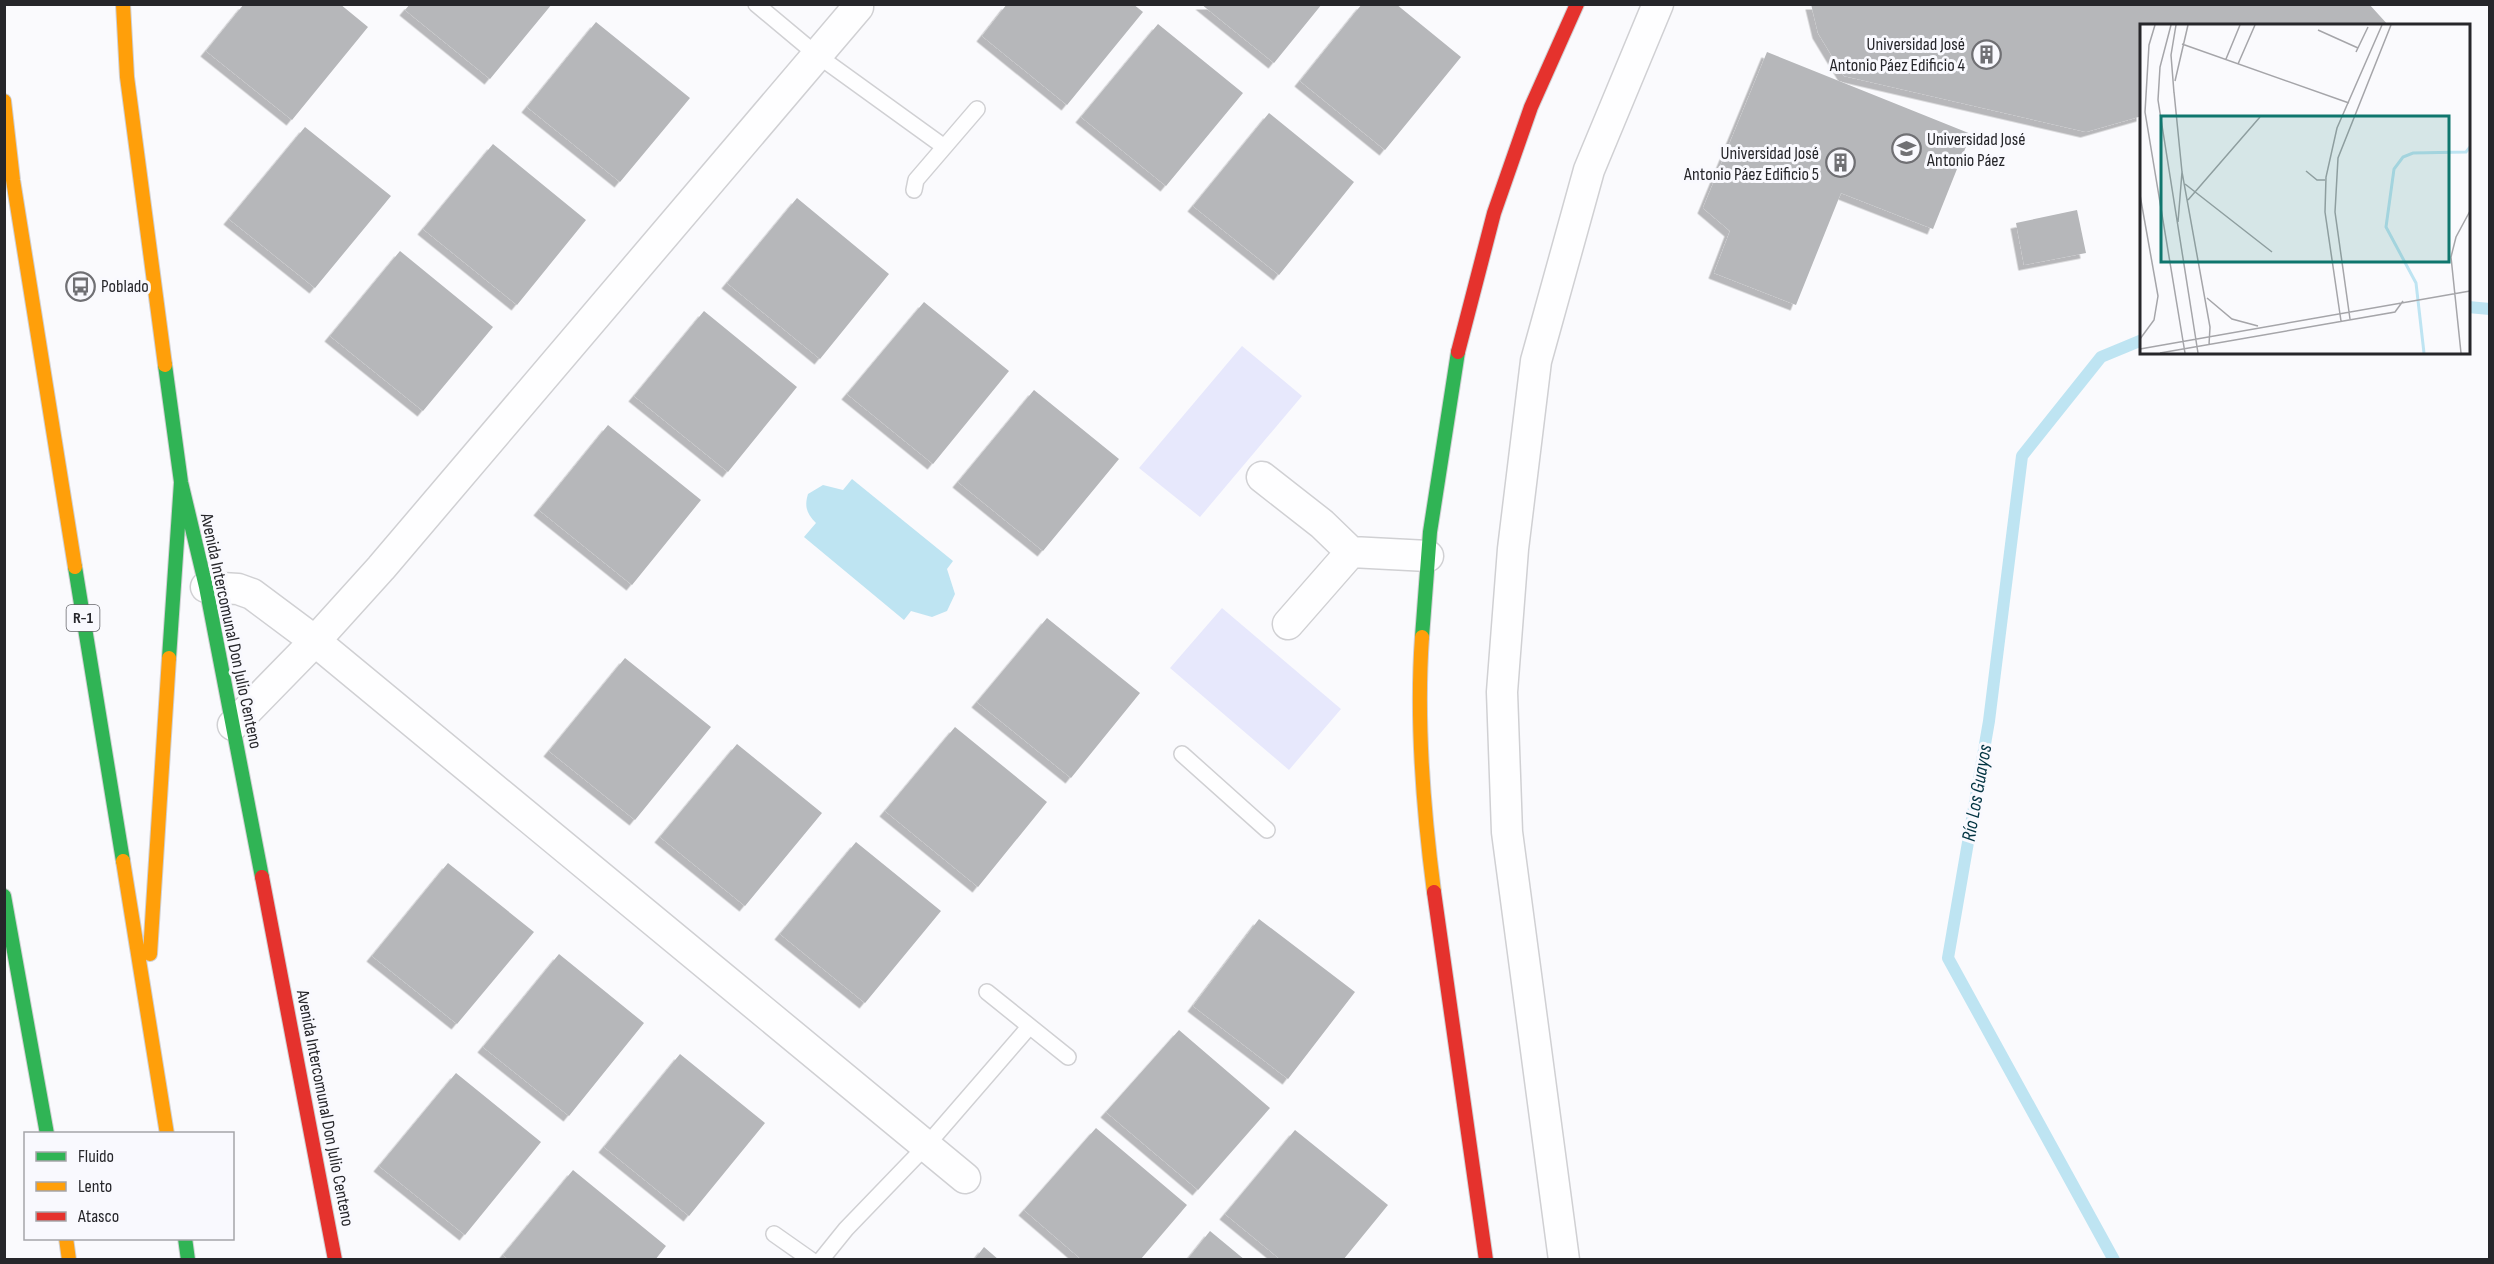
<svg xmlns="http://www.w3.org/2000/svg" width="2494" height="1264" font-family="'Sofia Sans Condensed',sans-serif">
<defs>
<filter id="shadow"><feDropShadow dx="-5.5" dy="5.5" stdDeviation="0" flood-color="#0004"/></filter>
</defs>
<rect width="100%" height="100%" fill="#fafafd"/>
<path fill="#e7e8fc" d="M1242 346 1302 396 1200 517 1139 468Z
M1222 608 1341 709 1289 770 1170 668Z"/>
<path fill="#bee4f2" d="M852 479 953 561 947 569 955 594 947 611 932 617 911 611 904 620 804 537 816 523C807 514 804 507 808 494L823 485 843 490Z"/>
<g fill="none" stroke-linecap="round" stroke-linejoin="round">
<path stroke="#bee4f2" stroke-width="12" d="M2468 307 2490 309
M2114 1260 1948 958 1989 721 2022 456 2101 357 2142 340"/>
</g>
<path fill="#b6b7ba" filter="url(#shadow)" d="M244 4H340L368 27 292 120 206 51Z
M410 4H552L490 79 405 10Z
M1007 4H1133L1143 12 1067 105 982 36Z
M1201 4H1322L1274 63Z
M1362 4H1396L1461 57 1385 150 1300 81Z
M1811 4H2369L2389 26H2142V116L2086 132 1844 76 1818 33Z
M596 22 690 98 620 182 527 107Z
M1158 24 1243 93 1166 186 1081 117Z
M1767 52 1971 134 1933 229 1841 193 1796 305 1714 273 1730 231 1703 208Z
M1269 113 1354 182 1279 275 1193 206Z
M305 127 391 196 315 288 229 219Z
M493 144 586 220 517 305 423 229Z
M797 198 889 274 820 359 727 283Z
M2077 210 2086 253 2024 265 2016 223Z
M400 251 493 327 423 411 330 336Z
M924 302 1009 371 933 464 847 394Z
M704 311 797 387 728 472 634 396Z
M1034 390 1119 459 1043 551 958 482Z
M608 425 701 500 632 585 539 510Z
M1047 618 1140 693 1071 778 977 702Z
M625 658 711 727 635 820 549 751Z
M955 727 1047 802 978 887 885 811Z
M737 744 822 813 745 906 660 837Z
M856 842 941 911 865 1003 780 934Z
M448 863 534 932 457 1024 372 956Z
M1259 919 1355 992 1288 1079 1193 1006Z
M559 954 644 1023 569 1116 483 1047Z
M1179 1030 1270 1108 1198 1190 1106 1112Z
M680 1054 765 1123 689 1216 604 1147Z
M456 1073 541 1142 465 1235 379 1166Z
M1096 1128 1187 1205 1140 1260H1082L1024 1210Z
M1295 1130 1388 1205 1343 1260H1281L1225 1214Z
M573 1170 666 1246 655 1260H509L503 1255Z
M1210 1231 1245 1260H1187Z
M984 1247 999 1260H974Z"/>
<g fill="none" stroke-linecap="round" stroke-linejoin="round">
<defs>
<path id="lane" d="M756 4 817 55 943 146
M914 190 916 180 977 109
M1182 754 1267 830
M987 992 1068 1057
M774 1234 811 1260
M821 1260 846 1229 926 1146 1029 1027"/>
<path id="street" d="M1262 477 1322 524 1351 552 1428 556
M206 587 238 589 252 594 315 641 965 1178
M1288 624 1351 552
M233 725 315 641 381 568 858 7
M1564 1260 1507 832 1502 692 1513 549 1536 361 1589 170 1658 4"/>
<path id="fast" d="M165 365 181 482 206 587 262 877
M75 567 123 861
M1422 637 1430 532 1458 352
M169 658 181 482
M4 896 47 1134
M185 1238 188 1260"/>
<path id="slow" d="M123 4 127 77 165 365
M4 101 13 180 75 567
M1422 637C1416 721 1423 808 1434 892
M123 861 167 1134
M150 954 169 658
M66 1238 69 1260"/>
<path id="jam" d="M1458 352 1494 213 1531 107 1577 4
M262 877 335 1260
M1434 892 1486 1260"/>
</defs>
<use href="#lane" stroke="#d0d0d3" stroke-width="18"/>
<use href="#street" stroke="#d0d0d3" stroke-width="33"/>
<use href="#fast" stroke="#d0d0d3" stroke-width="16"/>
<use href="#slow" stroke="#d0d0d3" stroke-width="16"/>
<use href="#jam" stroke="#d0d0d3" stroke-width="16"/>
<use href="#lane" stroke="#fefeff" stroke-width="15"/>
<use href="#street" stroke="#fefeff" stroke-width="30"/>
<use href="#fast" stroke="#30b455" stroke-width="14"/>
<use href="#slow" stroke="#ff9f0a" stroke-width="14"/>
<use href="#jam" stroke="#e5322d" stroke-width="14"/>
</g>
<defs>
<symbol id="building-ring" viewBox="-11 -11 22 22"><circle r="9.5" fill="#f9f9fe" stroke="#707074" stroke-width="1.5"/><path d="M-4-6H4V6H1V3H-1V6H-4ZM-2.5-4.3h1.7v1.8h-1.7ZM.8-4.3h1.7v1.8H.8ZM-2.5-1h1.7V.8h-1.7ZM.8-1h1.7V.8H.8Z" fill="#707074"/></symbol>
<symbol id="university-ring" viewBox="-11 -11 22 22"><circle r="9.5" fill="#f9f9fe" stroke="#707074" stroke-width="1.5"/><path d="M0-5L7-2L0 1L-7-2ZM-4 1L0 2.5L4 1V4Q0 6-4 4Z" fill="#707074"/></symbol>
<symbol id="bus-ring" viewBox="-11 -11 22 22"><circle r="9.5" fill="#f9f9fe" stroke="#707074" stroke-width="1.5"/><path d="M-5-6H5V4H4V6H2V4H-2V6H-4V4H-5ZM-3.5-4V0h7V-4ZM-3.5 1.2v1.5H-2V1.2ZM2 1.2v1.5H3.5V1.2Z" fill="#707074"/></symbol>
</defs>
<g fill-rule="evenodd">
<use href="#building-ring" x="1970" y="38" width="33" height="33"/>
<use href="#university-ring" x="1890" y="132" width="33" height="33"/>
<use href="#building-ring" x="1824" y="146" width="33" height="33"/>
<use href="#bus-ring" x="64" y="270" width="33" height="33"/>
</g>
<g text-anchor="middle" dominant-baseline="central" stroke-width="6" stroke-linejoin="round" paint-order="stroke">
<rect fill="#f9f9fe" stroke="#65656a" stroke-width="1.5" x="66.5" y="605" width="33" height="26" rx="4.5"/>
<g font-size="16" font-weight="bold" fill="#26262a">
<text x="83" y="618">R-1</text>
</g>
<g font-size="18" fill="#26262a" stroke="#f9f9fe" text-anchor="end">
<text x="1965" y="44">Universidad José<tspan x="1965" dy="21">Antonio Páez Edificio 4</tspan></text>
<text x="1927" y="139" text-anchor="start">Universidad José<tspan x="1927" dy="21">Antonio Páez</tspan></text>
<text x="1819" y="153">Universidad José<tspan x="1819" dy="21">Antonio Páez Edificio 5</tspan></text>
<text x="101" y="286" text-anchor="start">Poblado</text>
</g>
<g font-size="18" fill="#26262a" stroke="#f9f9fe">
<text transform="translate(231 631) rotate(78)">Avenida Intercomunal Don Julio Centeno</text>
<text transform="translate(325 1108) rotate(79)">Avenida Intercomunal Don Julio Centeno</text>
</g>
<g font-size="20" font-style="italic" fill="#013341" stroke="#f9f9fe">
<text transform="translate(1977 793) rotate(-80)">Río Los Guayos</text>
</g>
</g>
<g transform="translate(2140 24)">
<rect width="330" height="330" fill="#fafafd"/>
<path fill="none" stroke="#bee4f2" stroke-width="3" d="M284 329 276 259 246 203 254 145 263 133 273 129 326 128 330 123"/>
<path fill="none" stroke="#a5a5a9" stroke-width="1.5" d="M15 1 9 21 5 88 45 329M31 1 20 43 18 76 58 329M178 6 218 24M42 20 209 79M216 28 228 3M86 35 100 1M98 40 115 1M35 57 48 1M34 68 42 148 70 303 69 321M34 69 31 31 36 1M166 147 177 156H185M45 160 132 228M0 171 18 272 14 296 0 315M48 176 120 93M38 198 42 148M67 274 92 295 118 302M210 295 195 188 198 134 251 1M201 297 185 188 186 153 197 104 242 1M0 325 330 267M20 329 255 288 263 277M321 329 311 233 316 213 330 187"/>
<path fill="#0f766e" fill-opacity="0.15" stroke="#0f766e" stroke-width="3" d="M21 92H309V238H21Z"/>
<rect width="330" height="330" fill="none" stroke="#26262a" stroke-width="3"/>
</g>
<rect width="2494" height="1264" fill="none" stroke="#26262a" stroke-width="12"/>
<rect x="24" y="1132" width="210" height="108" fill="#f9f9fe" stroke="#a5a5a9" stroke-width="1.5"/>
<rect x="36" y="1152" width="30" height="9" fill="#30b455" stroke="#a5a5a9" stroke-width="1.5"/>
<text x="78" y="1162" font-size="18" fill="#26262a">Fluido</text>
<rect x="36" y="1182" width="30" height="9" fill="#ff9f0a" stroke="#a5a5a9" stroke-width="1.5"/>
<text x="78" y="1192" font-size="18" fill="#26262a">Lento</text>
<rect x="36" y="1212" width="30" height="9" fill="#e5322d" stroke="#a5a5a9" stroke-width="1.5"/>
<text x="78" y="1222" font-size="18" fill="#26262a">Atasco</text>
</svg>
